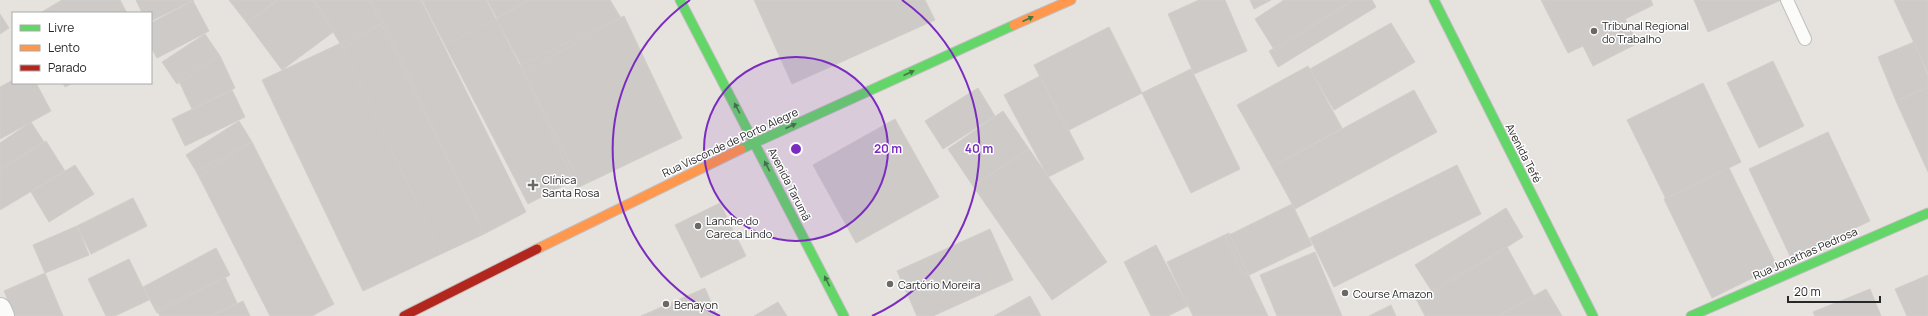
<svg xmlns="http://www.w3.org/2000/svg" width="1928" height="316" font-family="Manrope,sans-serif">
<rect width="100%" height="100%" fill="#e6e2de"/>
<path fill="#cdcac8" stroke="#d1ceca" d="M62 0H120L127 13H40Z
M136 0H194L151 21V13H142Z
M229 0H277L247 23Z
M278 0H314L336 30 282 70 247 23Z
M313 0H370L384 22 343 48Z
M369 0H421L526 212 484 234Z
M422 0H486L496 19 445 45Z
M487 0H530L497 18Z
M529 0H610L621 18 525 72 496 19Z
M754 0H925L935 20 792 84Z
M1199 0H1225L1247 51 1194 74 1168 14Z
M1250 0H1271L1254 9Z
M1284 0H1354L1275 51 1255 19Z
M1353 0H1372L1376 7 1278 67 1269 51Z
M1541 0H1651L1653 5 1625 19 1638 43 1593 66 1583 46 1568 53Z
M1694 0H1781L1708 32Z
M1894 0H1928V73Z
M193 1 209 31 157 58 151 47V23Z
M0 14 9 28 0 34Z
M624 16 682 138 577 188 520 65Z
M496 19 578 178 528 204 445 45Z
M384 22 484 234 441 254 341 43Z
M1391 23 1415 62 1334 110 1310 69Z
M1109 27 1142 93 1067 131 1034 65Z
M205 34 220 56 177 84 162 62Z
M1914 42 1928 76V88L1896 101 1878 57Z
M341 43 441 254 363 291 262 80Z
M220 56 235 88 192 109 177 77Z
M1773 61 1804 126 1759 148 1727 83Z
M1308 66 1342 128 1272 167 1237 105Z
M1191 69 1240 169 1191 193 1142 93Z
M1040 76 1084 159 1048 177 1004 95Z
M13 80V83H36L51 111 0 139V87Z
M63 83H73L65 87Z
M1703 83 1741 162 1666 199 1627 120Z
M1928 87V172L1896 101Z
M978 88 995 116 943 149 925 121Z
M232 90 245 117 185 146 172 119Z
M1414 90 1437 132 1295 209 1272 167Z
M1003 111 1029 149 973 186 948 149Z
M895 119 939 197 856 243 813 165Z
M239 121 252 142 199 176 186 155Z
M31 122 44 142 0 171V143Z
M1828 132 1870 221 1791 258 1749 169Z
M46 141 65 171 0 210V168Z
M252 142 334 304 312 316H270L196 171Z
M1029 149 1107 262 1052 300 973 186Z
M75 165 94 194 49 222 31 192Z
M1457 165 1481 214 1334 287 1310 238Z
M1729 168 1777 266 1712 298 1664 199Z
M133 198 147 226 91 254 77 226Z
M720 203 746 256 701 278 675 225Z
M1292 204 1312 245 1245 277 1225 237Z
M1506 208 1523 237 1433 293 1415 265Z
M77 226 89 255 45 273 33 245Z
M990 229 1013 280 933 316H917L897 271Z
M1229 233 1268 316H1193L1167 262Z
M1156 245 1188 306 1168 316H1151L1124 262Z
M1507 247 1534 296 1499 316H1425L1416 299Z
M216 248 230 275 157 313 143 287Z
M1315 252 1342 316H1277L1260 275Z
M129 259 149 300 115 316H106L88 279Z
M45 273 63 316H15L4 291Z
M1928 275V316H1907L1895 289Z
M225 277 237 303 211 316H160L157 310Z
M705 288 717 316H641Z
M1546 289 1562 316H1498Z
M1870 289 1881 316H1815L1813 312Z
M1030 296 1041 316H994Z
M243 301 250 316H210Z
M778 302 787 316H754Z
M1391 305 1396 316H1369Z"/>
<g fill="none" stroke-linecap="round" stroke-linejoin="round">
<defs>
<path id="lane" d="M1787 0 1805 39"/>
<path id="street" d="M0 309 3 316"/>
<path id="fast" d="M680 0 844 316
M1434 0 1593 316
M741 149 1014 25
M1691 316 1928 213"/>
<path id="slow" d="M1014 25 1071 0
M537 249 741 149"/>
<path id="jam" d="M404 316 537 249"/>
</defs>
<use href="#lane" stroke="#c0bfbf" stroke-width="14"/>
<use href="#street" stroke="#c0bfbf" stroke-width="24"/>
<use href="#fast" stroke="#c0bfbf" stroke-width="11"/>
<use href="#slow" stroke="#c0bfbf" stroke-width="11"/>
<use href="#jam" stroke="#c0bfbf" stroke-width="11"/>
<use href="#lane" stroke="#fbfbfa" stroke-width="12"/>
<use href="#street" stroke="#fbfbfa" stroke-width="22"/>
<use href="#fast" stroke="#63d668" stroke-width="9"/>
<use href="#slow" stroke="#ff974d" stroke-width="9"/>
<use href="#jam" stroke="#b3261e" stroke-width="9"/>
</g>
<defs><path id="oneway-solid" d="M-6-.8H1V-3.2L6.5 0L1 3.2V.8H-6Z"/></defs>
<g fill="#437645">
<use href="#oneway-solid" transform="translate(1028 19) rotate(-24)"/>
<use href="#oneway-solid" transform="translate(909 73) rotate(-24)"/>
<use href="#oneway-solid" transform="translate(737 108) rotate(-118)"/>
<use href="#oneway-solid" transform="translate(791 126) rotate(-24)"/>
<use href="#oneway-solid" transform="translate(767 166) rotate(-117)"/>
<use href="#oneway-solid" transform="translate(827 281) rotate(-117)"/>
</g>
<circle cx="796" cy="149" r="92" fill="#7b2cbf" fill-opacity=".12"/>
<g fill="none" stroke="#7b2cbf" stroke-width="2">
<circle cx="796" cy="149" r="92"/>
<path d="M720 316A183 183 0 0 1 690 0M902 0A183 183 0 0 1 872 316"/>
</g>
<g fill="#6a6968" stroke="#fff" stroke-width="1.5">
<circle cx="1594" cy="31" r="4"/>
<path d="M531 179h4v4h4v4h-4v4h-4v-4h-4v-4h4z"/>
<circle cx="698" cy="226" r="4"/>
<circle cx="890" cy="284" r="4"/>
<circle cx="1345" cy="293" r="4"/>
<circle cx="666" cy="304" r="4"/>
</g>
<g text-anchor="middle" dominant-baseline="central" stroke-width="3" stroke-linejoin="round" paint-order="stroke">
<g font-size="11" fill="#282828" stroke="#fff" text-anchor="start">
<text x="1602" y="25">Tribunal Regional<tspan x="1602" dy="13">do Trabalho</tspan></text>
<text x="542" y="179">Clínica<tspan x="542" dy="13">Santa Rosa</tspan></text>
<text x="706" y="220">Lanche do<tspan x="706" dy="13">Careca Lindo</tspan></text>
<text x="898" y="284">Cartório Moreira</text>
<text x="1353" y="293">Course Amazon</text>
<text x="674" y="304">Benayon</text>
</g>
<g font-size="11" fill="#282828" stroke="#fff">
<text transform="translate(730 142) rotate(-25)">Rua Visconde de Porto Alegre</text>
<text transform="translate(1524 153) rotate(63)">Avenida Tefé</text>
<text transform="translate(790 184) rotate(63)">Avenida Tarumã</text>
<text transform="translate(1805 253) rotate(-24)">Rua Jonathas Pedrosa</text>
</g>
</g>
<circle cx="796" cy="149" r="6" fill="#7b2cbf" stroke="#fff" stroke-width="2"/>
<g font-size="12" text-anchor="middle" font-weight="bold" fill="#7b2cbf" stroke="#fff" stroke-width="3" stroke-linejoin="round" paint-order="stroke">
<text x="888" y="153">20 m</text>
<text x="979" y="153">40 m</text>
</g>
<rect x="12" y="12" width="140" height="72" fill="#ffffff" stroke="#a9a9a9"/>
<rect x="20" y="25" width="20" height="6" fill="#63d668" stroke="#a9a9a9"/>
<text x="48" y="32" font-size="12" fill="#282828">Livre</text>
<rect x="20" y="45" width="20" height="6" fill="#ff974d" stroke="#a9a9a9"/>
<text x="48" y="52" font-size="12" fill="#282828">Lento</text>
<rect x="20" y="65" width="20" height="6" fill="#b3261e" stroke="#a9a9a9"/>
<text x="48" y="72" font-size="12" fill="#282828">Parado</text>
<path d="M1788 296v6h92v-6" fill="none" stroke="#282828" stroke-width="2"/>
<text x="1794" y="296" font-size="12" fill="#282828" stroke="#ffffff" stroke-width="3" paint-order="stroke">20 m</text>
</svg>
